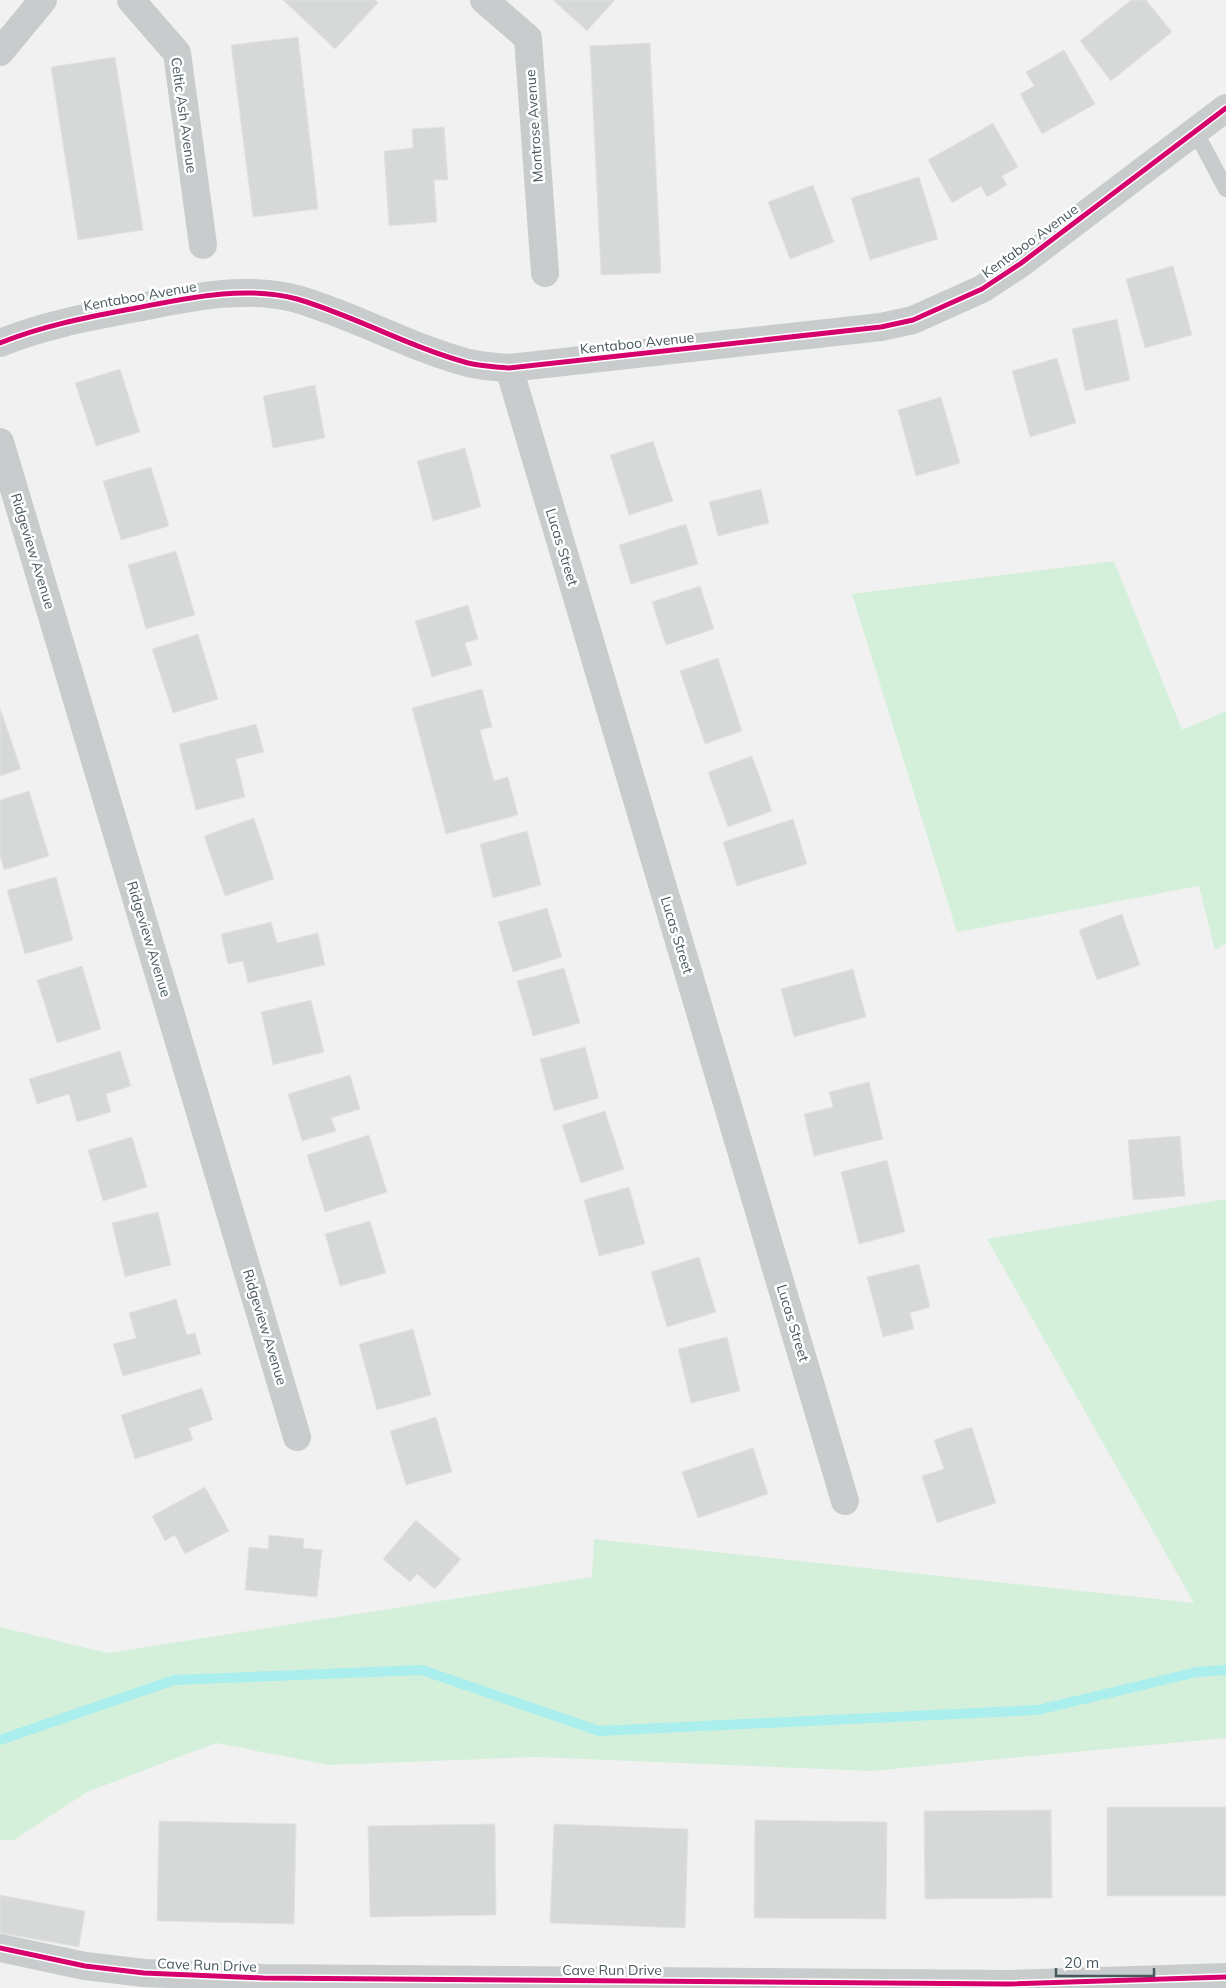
<svg xmlns="http://www.w3.org/2000/svg" width="1226" height="1988" font-family="Mulish,sans-serif">
<rect width="100%" height="100%" fill="#f1f1f1"/>
<path fill="#d5f0da" d="M1114 561 1182 730 1226 711V944L1215 950 1199 886 957 932 852 594Z
M1226 1199V1738L871 1771 535 1757 329 1765 216 1743 87 1792 14 1840H0V1627L108 1653 592 1577 594 1539 1194 1603 987 1239Z"/>
<g fill="none" stroke-linecap="round" stroke-linejoin="round">
<path stroke="#aee" stroke-width="10" d="M0 1740 174 1680 422 1670 599 1731 1038 1710 1197 1672 1226 1670"/>
</g>
<path fill="#d7d9d9" stroke="#e2e3e4" d="M283 0H375L378 3 335 49Z
M553 0H615L587 31Z
M1131 0H1146L1172 32 1111 81 1080 41Z
M298 37 318 209 253 217 231 45Z
M650 43 661 273 601 275 590 46Z
M1064 50 1095 104 1042 134 1020 94 1034 86 1026 72Z
M115 57 143 230 78 240 51 67Z
M993 123 1018 167 1002 176 1007 185 987 197 981 186 952 203 928 160Z
M444 127 448 180H434L437 222 389 226 384 151 413 148 412 129Z
M919 177 938 239 870 260 851 198Z
M813 185 834 242 790 259 768 202Z
M1173 266 1192 335 1145 348 1126 279Z
M1117 319 1130 380 1085 391 1072 329Z
M1057 358 1076 423 1030 437 1012 371Z
M120 369 140 432 96 446 75 383Z
M315 385 325 438 273 448 263 396Z
M941 397 960 463 916 476 898 410Z
M653 441 673 501 629 515 610 455Z
M465 448 481 507 433 521 417 461Z
M151 467 169 526 121 540 103 481Z
M761 489 769 523 718 536 709 502Z
M686 524 698 564 631 584 619 545Z
M176 551 195 615 146 629 128 565Z
M700 586 714 629 666 645 652 602Z
M468 605 478 639 465 643 472 665 432 677 415 621Z
M198 634 218 699 173 713 152 649Z
M718 658 742 731 705 744 680 671Z
M482 689 492 727 480 730 494 781 508 777 518 815 446 834 412 708Z
M0 708 21 769 0 776Z
M256 724 264 752 236 759 245 797 196 810 179 744Z
M752 756 772 811 728 827 708 772Z
M29 791 49 856 4 870 0 856V800Z
M254 818 274 879 225 896 204 836Z
M793 819 807 864 737 886 723 842Z
M527 831 541 885 493 898 480 844Z
M56 877 73 940 25 954 7 890Z
M547 908 562 957 513 972 498 922Z
M1122 914 1140 965 1097 980 1079 930Z
M271 922 277 943 318 933 325 965 248 983 243 961 228 964 221 934Z
M82 966 101 1029 57 1043 37 980Z
M564 968 580 1023 533 1036 517 981Z
M853 969 866 1017 794 1037 781 989Z
M311 1000 324 1052 273 1065 261 1012Z
M585 1047 599 1098 554 1111 540 1059Z
M120 1051 131 1086 106 1094 111 1112 77 1122 69 1094 37 1104 29 1079Z
M350 1075 360 1109 331 1118 336 1131 302 1141 288 1094Z
M869 1082 883 1139 814 1156 804 1114 833 1107 829 1092Z
M605 1111 624 1169 581 1183 562 1125Z
M369 1135 387 1192 325 1212 307 1155Z
M1180 1136 1185 1196 1133 1200 1128 1140Z
M132 1137 147 1187 103 1201 88 1150Z
M887 1160 905 1232 859 1244 841 1172Z
M629 1187 645 1244 599 1256 584 1200Z
M158 1212 171 1265 125 1277 112 1223Z
M370 1221 386 1273 340 1286 325 1234Z
M699 1257 716 1312 667 1327 651 1272Z
M919 1264 930 1307 910 1313 914 1329 883 1337 867 1277Z
M176 1299 187 1335 195 1333 201 1354 123 1376 113 1344 136 1338 129 1313Z
M413 1329 431 1395 377 1410 359 1344Z
M727 1337 740 1391 691 1403 678 1349Z
M202 1388 213 1420 189 1428 193 1440 135 1459 121 1415Z
M436 1417 452 1472 406 1485 390 1431Z
M972 1427 996 1503 937 1523 922 1476 944 1469 934 1440Z
M753 1448 768 1494 698 1518 682 1472Z
M205 1487 229 1531 185 1554 175 1535 165 1541 152 1516Z
M416 1520 461 1559 435 1589 417 1574 410 1582 383 1559Z
M269 1535 304 1539 303 1548 322 1550 317 1597 245 1590 249 1547 268 1549Z
M1107 1807H1226V1896H1107Z
M1051 1810 1052 1898 925 1899 924 1811Z
M755 1820 887 1822 886 1919 754 1918Z
M159 1821 296 1824 294 1924 157 1921Z
M495 1824 496 1915 370 1917 368 1826Z
M554 1824 688 1829 685 1928 550 1923Z
M0 1895 85 1911 79 1947 0 1933Z"/>
<g fill="none" stroke-linecap="round" stroke-linejoin="round">
<path stroke="#c8cccd" stroke-width="16" d="M1195 131 1226 189"/>
<path stroke="#c8cccd" stroke-width="28" d="M131 0 177 53 203 245
M484 0 528 38 545 273
M0 52 43 0
M0 343C44 325 89 317 136 308 188 298 244 285 297 299 355 316 409 347 468 363 481 366 495 367 509 368L881 327 913 320 982 289 1020 264 1226 108
M509 368 845 1501
M0 442 297 1437
M0 1948 85 1966 144 1973 263 1978 1008 1984 1226 1977"/>
<defs>
<path id="cycleway" d="M0 343C44 325 89 317 136 308 188 298 244 285 297 299 355 316 409 347 468 363 481 366 495 367 509 368L881 327 913 320 982 289 1020 264 1226 108
M0 1948 85 1966 144 1973 263 1978 1008 1984 1226 1977"/>
</defs>
<use href="#cycleway" stroke="#fff" stroke-width="8"/>
<use href="#cycleway" stroke="#d6006c" stroke-width="5"/>
</g>
<g text-anchor="middle" dominant-baseline="central" stroke-width="5" stroke-linejoin="round" paint-order="stroke">
<g font-size="14" fill="#47585e" stroke="#fff">
<text transform="translate(184 115) rotate(82)">Celtic Ash Avenue</text>
<text transform="translate(534 126) rotate(-94)">Montrose Avenue</text>
<text transform="translate(1030 241) rotate(-36)">Kentaboo Avenue</text>
<text transform="translate(140 296) rotate(-10)">Kentaboo Avenue</text>
<text transform="translate(637 343) rotate(-6)">Kentaboo Avenue</text>
<text transform="translate(562 547) rotate(73)">Lucas Street</text>
<text transform="translate(33 551) rotate(73)">Ridgeview Avenue</text>
<text transform="translate(677 935) rotate(73)">Lucas Street</text>
<text transform="translate(149 939) rotate(73)">Ridgeview Avenue</text>
<text transform="translate(793 1323) rotate(73)">Lucas Street</text>
<text transform="translate(265 1327) rotate(73)">Ridgeview Avenue</text>
<text transform="translate(207 1965) rotate(2)">Cave Run Drive</text>
<text x="612" y="1970">Cave Run Drive</text>
</g>
</g>
<path d="M1056 1968v8h98v-8" fill="none" stroke="#47585e" stroke-width="2.5"/>
<text x="1064" y="1968" font-size="15" fill="#47585e" stroke="#ffffff" stroke-width="4" paint-order="stroke">20 m</text>
</svg>
